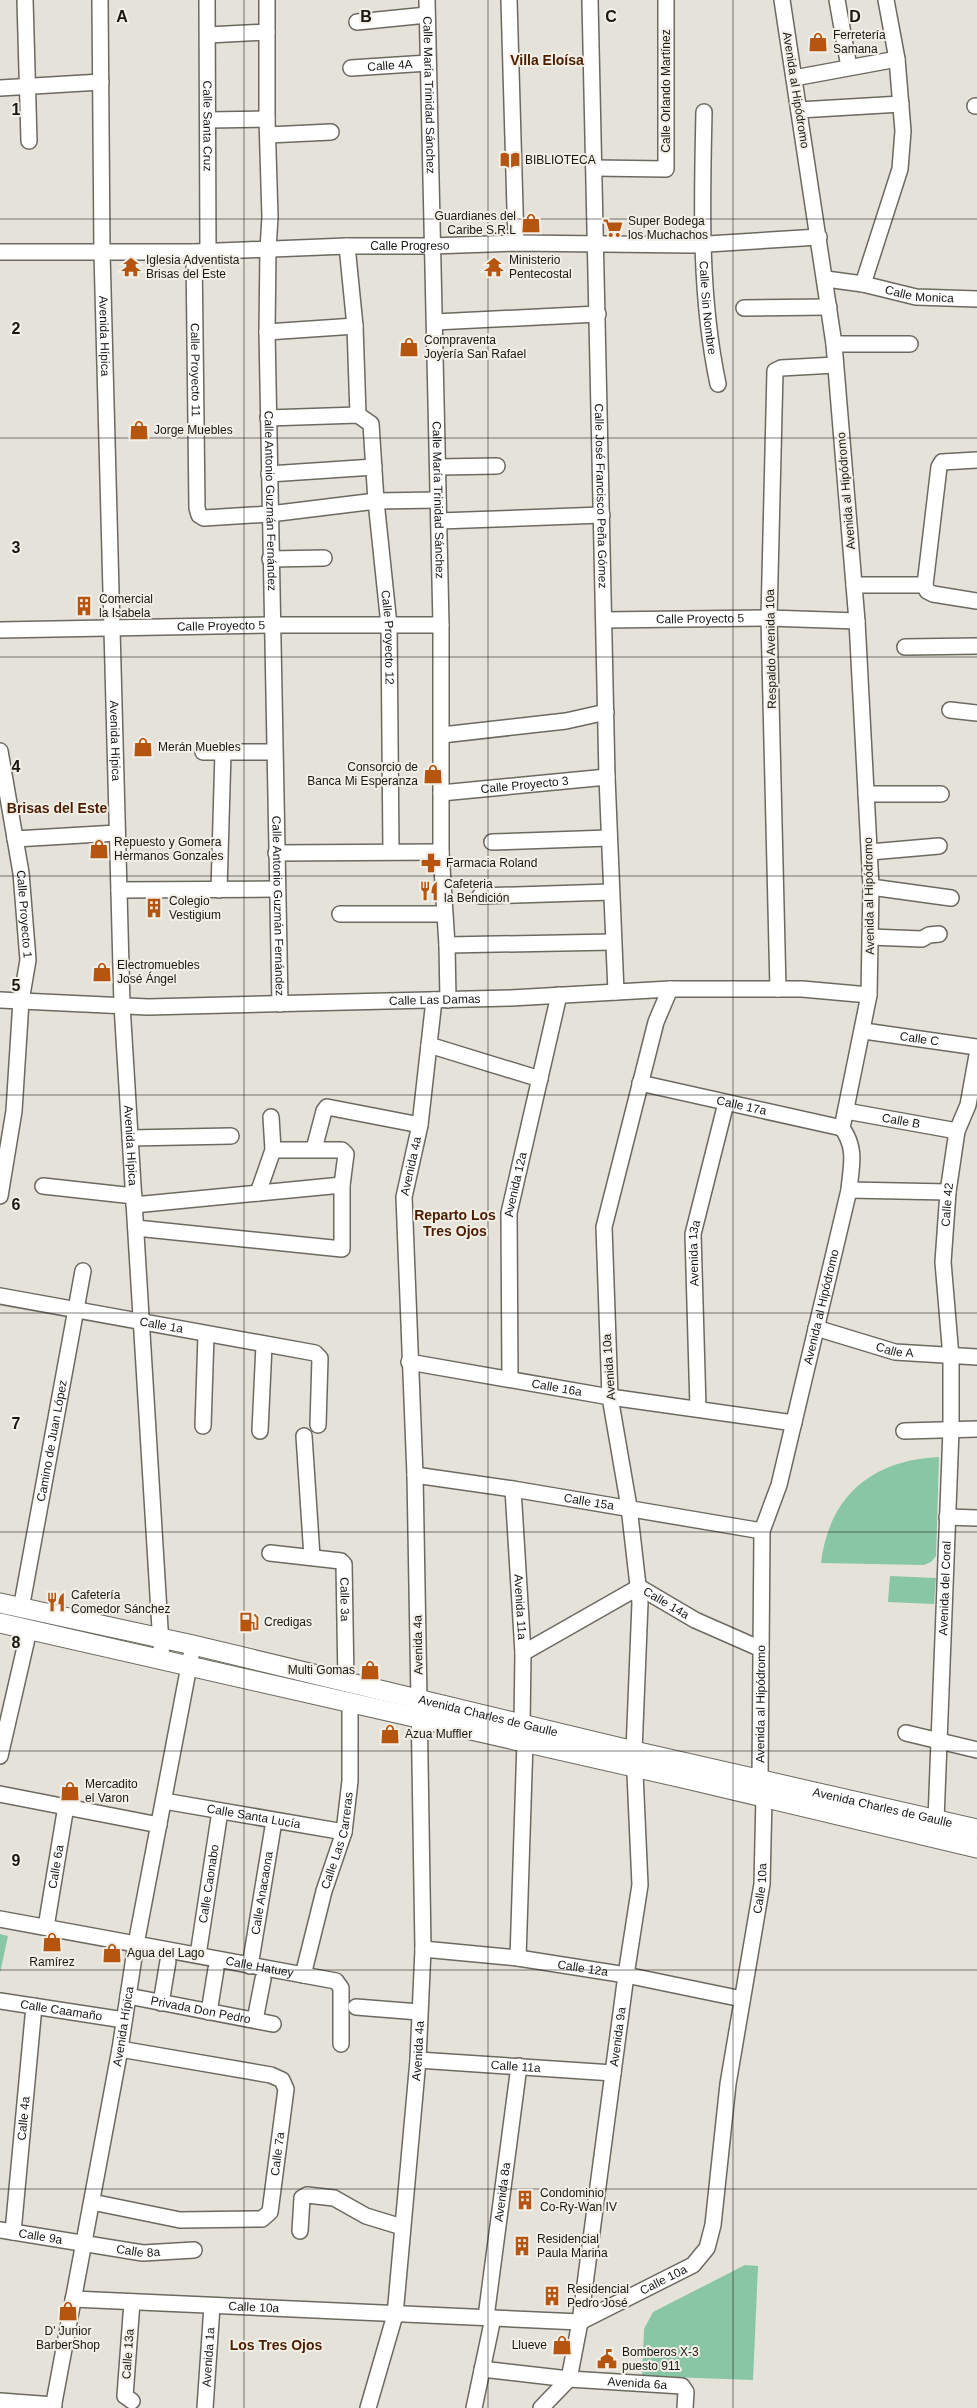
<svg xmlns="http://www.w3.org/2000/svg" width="977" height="2408" font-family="Helvetica,sans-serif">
<rect width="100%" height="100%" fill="#e5e2d9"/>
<path fill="#88c6a5" d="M939 1457 936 1556 931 1562 924 1565 821 1563C829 1496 872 1460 939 1457Z
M890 1576 936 1578 934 1604 888 1602Z
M0 1934 8 1936 0 1973Z
M745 2265 758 2266 753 2380 642 2376 644 2329 653 2312Z"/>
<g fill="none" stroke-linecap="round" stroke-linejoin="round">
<defs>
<g id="minor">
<path d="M25 0 29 141"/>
<path id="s1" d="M100 0 102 253 122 1005 162 1661"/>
<path id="s2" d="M207 0 208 251"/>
<path id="s3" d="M267 0V119L270 217 268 249 267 332 280 1004"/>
<path id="s4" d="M427 0 441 625V852L447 945 448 1000"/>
<path d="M509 0 516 243"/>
<path id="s5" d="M590 0 607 777 616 992"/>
<path d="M837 0 849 67"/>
<path d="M357 22 427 15"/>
<path d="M208 35 267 32"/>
<path id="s6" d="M351 68 428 63"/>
<path d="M794 78 897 59"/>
<path d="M0 88 101 82"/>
<path d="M975 106H977"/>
<path d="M799 110 901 104"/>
<path id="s7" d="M704 112C702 203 699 294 718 384"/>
<path d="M208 120 267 119"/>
<path d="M268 135 331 132"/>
<path d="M594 168 666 169V0"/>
<path d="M347 246 355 326 358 415"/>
<path id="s8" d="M0 252H194L347 246H432L516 243 692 245 819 237"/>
<path id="s9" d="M194 252 197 508 199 515 204 518 270 514 376 501 438 500"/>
<path id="s10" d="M826 279 863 284 916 297 977 299"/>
<path d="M863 284 900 169 903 131 897 59 886 0"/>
<path d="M744 308 829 307"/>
<path d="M435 322 598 314"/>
<path d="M267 332 355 326"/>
<path d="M834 344H910"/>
<path id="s11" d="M268 418 358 415 371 424 376 501 389 625 391 852"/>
<path d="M977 460 942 462 939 467 925 585 927 591 933 594 977 601"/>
<path d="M438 467 497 466"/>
<path d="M269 474 374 467"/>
<path d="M439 521 602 515"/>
<path d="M270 559 324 558"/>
<path d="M854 585H925"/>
<path id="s12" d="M604 620 769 618 857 621"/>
<path id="s13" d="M0 630 271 625H441"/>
<path d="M905 647 977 646"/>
<path d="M950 710 977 713"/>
<path d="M442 735 566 721 606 712"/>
<path id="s14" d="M0 751 21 873 28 960 21 1001 14 1111 0 1196"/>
<path d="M203 752H274"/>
<path id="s15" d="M441 793 607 777"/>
<path d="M866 794H941"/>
<path d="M15 839 117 833"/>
<path d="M492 842 609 838"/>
<path d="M870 852 939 846"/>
<path d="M276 853 441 852"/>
<path d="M871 887 951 898"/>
<path d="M119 890 277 889"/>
<path d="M219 890 223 752"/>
<path d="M480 896 611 892"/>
<path d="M340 914H444"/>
<path d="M870 937 922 939 929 935 939 934"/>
<path d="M447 945 613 942"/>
<path d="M778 989 769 618 775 371 781 368 835 365"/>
<path id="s16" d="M0 1000 148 1007 511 998 670 989H802L869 995"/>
<path id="s17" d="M864 1031 977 1047"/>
<path d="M429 1045 540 1079"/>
<path id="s18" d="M640 1083 842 1128"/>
<path id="s19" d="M846 1111 957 1131"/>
<path d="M271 1117 273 1150"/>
<path d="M130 1138 231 1136"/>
<path d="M314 1149 324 1111 327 1107 420 1125"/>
<path d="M43 1186 134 1196"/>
<path d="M849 1190 948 1192"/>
<path d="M134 1205 342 1185"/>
<path d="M136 1228 342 1249V1185L346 1154 342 1150H273L258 1193"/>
<path id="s20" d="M0 1296 315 1353 320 1358 318 1425"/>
<path id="s21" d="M816 1328 895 1352 977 1357"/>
<path id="s22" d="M409 1362 610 1397 794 1423"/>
<path id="s23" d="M510 1378 509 1213 559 995"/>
<path id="s24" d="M698 1408 693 1234 726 1103"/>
<path d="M203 1426 206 1335"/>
<path d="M260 1431 264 1345"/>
<path d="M904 1431 977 1429"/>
<path d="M304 1436 312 1557"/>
<path id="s25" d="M415 1475 513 1489 762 1531"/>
<path id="s26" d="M513 1489 523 1653 522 1724"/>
<path d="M947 1517 977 1518"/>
<path id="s27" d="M270 1553 341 1561 344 1564 346 1682"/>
<path id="s28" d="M21 1609 83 1271"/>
<path id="s29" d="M523 1653 639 1587 695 1620 761 1649"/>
<path d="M906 1733 977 1750"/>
<path d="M0 1756 29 1630"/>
<path id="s30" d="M760 1779 762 1531 779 1485 849 1190C851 1166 857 1149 842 1128L869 995 871 887 857 621 834 344 782 0"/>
<path d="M0 1794 159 1825"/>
<path id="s31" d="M164 1801 344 1832"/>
<path id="s32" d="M936 1820 951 1430V1357L943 1262 948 1192 957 1131 968 1105 977 1055"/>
<path id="s33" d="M0 1919 336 1981 341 1988V2044"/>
<path id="s34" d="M46 1927 66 1806"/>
<path id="s35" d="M423 1949 518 1958 626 1975 742 1999"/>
<path id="s36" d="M198 1955 220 1811"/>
<path d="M518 1958 525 1742"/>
<path id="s37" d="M250 1966 274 1821"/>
<path id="s38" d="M303 1975 324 1891 344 1832 350 1781V1703"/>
<path id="s39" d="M128 1996 273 2024"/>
<path id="s40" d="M0 2001 124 2020"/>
<path d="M161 2003 168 1961"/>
<path d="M356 2007 419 2012"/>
<path d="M209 2012 216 1969"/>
<path d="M255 2020 263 1979"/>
<path id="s41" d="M418 2060 613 2073"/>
<path id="s42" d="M92 2202 180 2220 262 2219 270 2212 286 2089 282 2080 271 2075 120 2049"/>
<path id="s43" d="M0 2230 143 2253 194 2250"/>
<path d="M300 2231 302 2198 307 2195 334 2198 366 2216 402 2227"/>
<path id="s44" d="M13 2232 34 2006"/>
<path id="s45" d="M73 2299 580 2322 693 2265 707 2248 713 2225 728 2084 762 1884 764 1797"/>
<path d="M132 2302 125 2396 132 2401"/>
<path id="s46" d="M486 2317 519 2066"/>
<path id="s47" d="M482 2369 569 2379 682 2386 686 2392 685 2408"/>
<path d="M0 2401 54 2405"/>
<path id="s48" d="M53 2408 120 2049 136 1944 193 1645"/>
<path id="s49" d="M205 2408 212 2306"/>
<path id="s50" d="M368 2408 395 2315 418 2060 423 1949 419 1699 415 1475 404 1197 420 1125 434 1000"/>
<path d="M474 2408 493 2318"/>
<path id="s51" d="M541 2408 569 2379 580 2322 626 1975 640 1885 634 1751 640 1603 629 1507 610 1397 604 1227 656 1022 670 989"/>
</g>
<g id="major">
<path id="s52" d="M0 1603 193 1645 634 1751 977 1829"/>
<path d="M0 1623 691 1780 977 1848"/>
</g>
</defs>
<use href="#minor" stroke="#6c6961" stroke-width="18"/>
<use href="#major" stroke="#6c6961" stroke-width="21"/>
<use href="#minor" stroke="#fff" stroke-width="15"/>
<use href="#major" stroke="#fff" stroke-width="19"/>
</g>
<path fill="none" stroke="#181714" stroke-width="1" stroke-opacity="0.55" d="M244 0V2408M488 0V2408M733 0V2408M0 219H977M0 438H977M0 657H977M0 876H977M0 1095H977M0 1313H977M0 1532H977M0 1751H977M0 1970H977M0 2189H977"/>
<defs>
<symbol id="shop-bare" viewBox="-9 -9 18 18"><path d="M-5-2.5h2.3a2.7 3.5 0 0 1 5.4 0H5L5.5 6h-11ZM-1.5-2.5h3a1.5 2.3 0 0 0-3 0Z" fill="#b55510" stroke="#f2efe6" stroke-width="2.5" paint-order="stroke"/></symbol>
<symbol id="library-bare" viewBox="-9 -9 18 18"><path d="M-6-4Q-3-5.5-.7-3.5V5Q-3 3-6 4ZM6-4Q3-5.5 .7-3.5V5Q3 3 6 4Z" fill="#b55510" stroke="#f2efe6" stroke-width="2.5" paint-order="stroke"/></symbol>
<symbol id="supermarket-bare" viewBox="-9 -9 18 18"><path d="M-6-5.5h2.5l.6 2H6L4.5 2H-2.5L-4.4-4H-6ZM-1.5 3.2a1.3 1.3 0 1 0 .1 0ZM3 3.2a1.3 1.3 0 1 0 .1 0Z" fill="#b55510" stroke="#f2efe6" stroke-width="2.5" paint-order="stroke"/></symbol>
<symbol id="temple-bare" viewBox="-9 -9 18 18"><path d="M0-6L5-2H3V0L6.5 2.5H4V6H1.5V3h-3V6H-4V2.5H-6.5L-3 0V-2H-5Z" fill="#b55510" stroke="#f2efe6" stroke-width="2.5" paint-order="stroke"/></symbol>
<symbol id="building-bare" viewBox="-9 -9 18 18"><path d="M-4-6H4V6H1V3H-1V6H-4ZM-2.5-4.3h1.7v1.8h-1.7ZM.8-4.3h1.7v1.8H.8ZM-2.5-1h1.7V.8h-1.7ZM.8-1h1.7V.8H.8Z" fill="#b55510" stroke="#f2efe6" stroke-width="2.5" paint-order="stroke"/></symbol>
<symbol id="pharmacy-bare" viewBox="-9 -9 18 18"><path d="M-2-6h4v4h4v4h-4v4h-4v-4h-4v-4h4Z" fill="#b55510" stroke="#f2efe6" stroke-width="2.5" paint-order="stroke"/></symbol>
<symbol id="restaurant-bare" viewBox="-9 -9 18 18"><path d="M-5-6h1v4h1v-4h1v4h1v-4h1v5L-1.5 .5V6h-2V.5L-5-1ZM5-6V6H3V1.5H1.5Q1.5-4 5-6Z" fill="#b55510" stroke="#f2efe6" stroke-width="2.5" paint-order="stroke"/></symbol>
<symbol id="fuel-bare" viewBox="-9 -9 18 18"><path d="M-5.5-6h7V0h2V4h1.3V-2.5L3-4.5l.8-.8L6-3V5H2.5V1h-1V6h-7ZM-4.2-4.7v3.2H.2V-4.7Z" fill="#b55510" stroke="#f2efe6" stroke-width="2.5" paint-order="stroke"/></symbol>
<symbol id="civic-bare" viewBox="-9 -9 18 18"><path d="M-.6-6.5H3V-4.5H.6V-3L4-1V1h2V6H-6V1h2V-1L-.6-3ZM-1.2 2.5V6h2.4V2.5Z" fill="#b55510" stroke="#f2efe6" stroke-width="2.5" paint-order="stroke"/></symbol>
</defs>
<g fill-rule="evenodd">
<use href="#shop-bare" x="804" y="28" width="28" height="28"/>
<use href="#library-bare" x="496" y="146" width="28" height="28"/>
<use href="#shop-bare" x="517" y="209" width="28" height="28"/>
<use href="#supermarket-bare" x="599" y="214" width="28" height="28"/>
<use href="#temple-bare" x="117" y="253" width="28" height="28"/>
<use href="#temple-bare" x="480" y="253" width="28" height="28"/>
<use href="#shop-bare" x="395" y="333" width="28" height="28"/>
<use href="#shop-bare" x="125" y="416" width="28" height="28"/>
<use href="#building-bare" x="70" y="592" width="28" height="28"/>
<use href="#shop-bare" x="129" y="733" width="28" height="28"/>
<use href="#shop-bare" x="419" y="760" width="28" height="28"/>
<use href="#shop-bare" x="85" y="835" width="28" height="28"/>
<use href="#pharmacy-bare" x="417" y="849" width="28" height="28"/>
<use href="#restaurant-bare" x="415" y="877" width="28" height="28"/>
<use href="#building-bare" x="140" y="894" width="28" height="28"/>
<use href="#shop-bare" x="88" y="958" width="28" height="28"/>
<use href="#restaurant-bare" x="42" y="1588" width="28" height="28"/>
<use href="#fuel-bare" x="235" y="1608" width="28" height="28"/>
<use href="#shop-bare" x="356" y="1656" width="28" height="28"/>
<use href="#shop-bare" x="376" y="1720" width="28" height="28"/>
<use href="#shop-bare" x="56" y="1777" width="28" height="28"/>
<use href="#shop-bare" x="38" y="1928" width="28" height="28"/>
<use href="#shop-bare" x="98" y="1939" width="28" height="28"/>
<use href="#building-bare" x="511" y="2186" width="28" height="28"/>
<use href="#building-bare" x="508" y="2232" width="28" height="28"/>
<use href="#building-bare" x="538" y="2282" width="28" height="28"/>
<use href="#shop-bare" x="54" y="2297" width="28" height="28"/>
<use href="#shop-bare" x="548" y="2331" width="28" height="28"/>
<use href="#civic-bare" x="593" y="2345" width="28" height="28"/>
</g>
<g text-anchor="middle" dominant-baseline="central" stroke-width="4" stroke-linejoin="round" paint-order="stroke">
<g font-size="12" fill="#181714" stroke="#f2efe6" text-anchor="start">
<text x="833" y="35">Ferretería<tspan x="833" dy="14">Samana</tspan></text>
<text x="525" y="160">BIBLIOTECA</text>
<text x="516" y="216" text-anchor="end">Guardianes del<tspan x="516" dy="14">Caribe S.R.L</tspan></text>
<text x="628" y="221">Super Bodega<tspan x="628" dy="14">los Muchachos</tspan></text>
<text x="146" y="260">Iglesia Adventista<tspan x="146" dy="14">Brisas del Este</tspan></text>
<text x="509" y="260">Ministerio<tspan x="509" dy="14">Pentecostal</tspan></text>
<text x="424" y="340">Compraventa<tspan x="424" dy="14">Joyería San Rafael</tspan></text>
<text x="154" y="430">Jorge Muebles</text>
<text x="99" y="599">Comercial<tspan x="99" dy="14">la Isabela</tspan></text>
<text x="158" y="747">Merán Muebles</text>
<text x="418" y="767" text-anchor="end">Consorcio de<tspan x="418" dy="14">Banca Mi Esperanza</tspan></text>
<text x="114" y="842">Repuesto y Gomera<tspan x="114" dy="14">Hermanos Gonzales</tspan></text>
<text x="446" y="863">Farmacia Roland</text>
<text x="444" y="884">Cafeteria<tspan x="444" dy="14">la Bendición</tspan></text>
<text x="169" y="901">Colegio<tspan x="169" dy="14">Vestigium</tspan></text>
<text x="117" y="965">Electromuebles<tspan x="117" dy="14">José Ángel</tspan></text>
<text x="71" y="1595">Cafetería<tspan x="71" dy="14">Comedor Sánchez</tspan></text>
<text x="264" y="1622">Credigas</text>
<text x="355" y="1670" text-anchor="end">Multi Gomas</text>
<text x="405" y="1734">Azua Muffler</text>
<text x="85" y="1784">Mercadito<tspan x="85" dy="14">el Varon</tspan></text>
<text x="127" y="1953">Agua del Lago</text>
<text x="52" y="1962" text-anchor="middle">Ramírez</text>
<text x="540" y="2193">Condominio<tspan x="540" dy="14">Co-Ry-Wan IV</tspan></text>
<text x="537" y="2239">Residencial<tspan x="537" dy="14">Paula Marina</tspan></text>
<text x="567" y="2289">Residencial<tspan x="567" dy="14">Pedro José</tspan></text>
<text x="68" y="2331" text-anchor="middle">D' Junior<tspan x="68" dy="14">BarberShop</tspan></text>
<text x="547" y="2345" text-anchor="end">Llueve</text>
<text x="622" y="2352">Bomberos X-3<tspan x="622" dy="14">puesto 911</tspan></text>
</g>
<g font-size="12" fill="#181714" stroke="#f2efe6">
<text stroke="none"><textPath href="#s6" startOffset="39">Calle 4A</textPath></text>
<text transform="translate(796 90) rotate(81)">Avenida al Hipódromo</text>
<text transform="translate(666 91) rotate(-90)">Calle Orlando Martínez</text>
<text stroke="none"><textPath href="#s4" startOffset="95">Calle María Trinidad Sánchez</textPath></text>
<text stroke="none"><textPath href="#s2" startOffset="126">Calle Santa Cruz</textPath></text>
<text stroke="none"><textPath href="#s8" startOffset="410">Calle Progreso</textPath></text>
<text stroke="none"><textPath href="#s10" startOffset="95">Calle Monica</textPath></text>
<text stroke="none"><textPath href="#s7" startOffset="196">Calle Sin Nombre</textPath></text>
<text stroke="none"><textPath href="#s1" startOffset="336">Avenida Hípica</textPath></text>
<text stroke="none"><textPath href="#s9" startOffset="118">Calle Proyecto 11</textPath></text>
<text transform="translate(846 491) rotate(-95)">Avenida al Hipódromo</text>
<text stroke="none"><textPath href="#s5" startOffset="496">Calle José Francisco Peña Gómez</textPath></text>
<text stroke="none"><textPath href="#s4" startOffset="500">Calle María Trinidad Sánchez</textPath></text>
<text stroke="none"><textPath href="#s3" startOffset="501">Calle Antonio Guzmán Fernández</textPath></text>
<text stroke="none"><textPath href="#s12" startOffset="96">Calle Proyecto 5</textPath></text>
<text stroke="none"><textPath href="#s13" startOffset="221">Calle Proyecto 5</textPath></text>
<text stroke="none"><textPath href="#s11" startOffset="320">Calle Proyecto 12</textPath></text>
<text transform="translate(771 649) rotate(-91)">Respaldo Avenida 10a</text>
<text stroke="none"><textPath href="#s1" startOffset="741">Avenida Hípica</textPath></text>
<text stroke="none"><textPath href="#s15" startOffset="84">Calle Proyecto 3</textPath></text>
<text transform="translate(869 896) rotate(-91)">Avenida al Hipódromo</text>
<text stroke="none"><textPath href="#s3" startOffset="906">Calle Antonio Guzmán Fernández</textPath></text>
<text stroke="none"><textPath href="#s14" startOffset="165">Calle Proyecto 1</textPath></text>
<text stroke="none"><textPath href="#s16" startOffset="435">Calle Las Damas</textPath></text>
<text stroke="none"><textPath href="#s17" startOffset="56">Calle C</textPath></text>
<text stroke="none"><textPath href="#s18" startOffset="104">Calle 17a</textPath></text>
<text stroke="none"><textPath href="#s19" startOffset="56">Calle B</textPath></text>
<text stroke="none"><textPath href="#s1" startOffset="1146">Avenida Hípica</textPath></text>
<text stroke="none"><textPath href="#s50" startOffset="1248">Avenida 4a</textPath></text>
<text stroke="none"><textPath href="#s23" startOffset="194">Avenida 12a</textPath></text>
<text stroke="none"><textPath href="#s32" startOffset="616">Calle 42</textPath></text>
<text stroke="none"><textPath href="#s24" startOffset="155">Avenida 13a</textPath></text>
<text stroke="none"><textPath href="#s30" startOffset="480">Avenida al Hipódromo</textPath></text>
<text stroke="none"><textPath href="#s20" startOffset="164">Calle 1a</textPath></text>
<text stroke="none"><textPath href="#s21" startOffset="82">Calle A</textPath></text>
<text transform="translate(609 1367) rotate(-94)">Avenida 10a</text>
<text stroke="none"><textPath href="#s22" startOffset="150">Calle 16a</textPath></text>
<text stroke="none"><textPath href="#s28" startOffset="171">Camino de Juan López</textPath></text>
<text stroke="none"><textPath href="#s25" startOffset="176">Calle 15a</textPath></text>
<text stroke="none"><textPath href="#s32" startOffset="232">Avenida del Coral</textPath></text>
<text stroke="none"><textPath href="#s27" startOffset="111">Calle 3a</textPath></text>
<text stroke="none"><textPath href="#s29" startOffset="165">Calle 14a</textPath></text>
<text stroke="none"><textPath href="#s26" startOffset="118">Avenida 11a</textPath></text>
<text transform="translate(418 1645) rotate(-91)">Avenida 4a</text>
<text stroke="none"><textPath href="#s30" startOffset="75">Avenida al Hipódromo</textPath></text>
<text stroke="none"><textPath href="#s52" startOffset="501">Avenida Charles de Gaulle</textPath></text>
<text stroke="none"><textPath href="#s52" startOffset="906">Avenida Charles de Gaulle</textPath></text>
<text stroke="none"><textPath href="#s31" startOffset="91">Calle Santa Lucía</textPath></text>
<text stroke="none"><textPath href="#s38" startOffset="139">Calle Las Carreras</textPath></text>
<text stroke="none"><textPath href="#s34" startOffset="61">Calle 6a</textPath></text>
<text stroke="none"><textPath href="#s36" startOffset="72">Calle Caonabo</textPath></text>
<text stroke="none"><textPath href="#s45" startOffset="1020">Calle 10a</textPath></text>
<text stroke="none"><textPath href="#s37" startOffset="74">Calle Anacaona</textPath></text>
<text stroke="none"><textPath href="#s33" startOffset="264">Calle Hatuey</textPath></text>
<text stroke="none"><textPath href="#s35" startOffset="161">Calle 12a</textPath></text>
<text stroke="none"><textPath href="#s40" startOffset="62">Calle Caamaño</textPath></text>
<text stroke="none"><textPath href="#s39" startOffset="74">Privada Don Pedro</textPath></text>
<text stroke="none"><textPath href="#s48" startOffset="388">Avenida Hípica</textPath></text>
<text stroke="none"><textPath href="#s51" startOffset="386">Avenida 9a</textPath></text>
<text stroke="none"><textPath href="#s50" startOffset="362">Avenida 4a</textPath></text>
<text stroke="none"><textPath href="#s41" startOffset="98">Calle 11a</textPath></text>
<text stroke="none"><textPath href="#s44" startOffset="114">Calle 4a</textPath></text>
<text stroke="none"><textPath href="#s42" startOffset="241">Calle 7a</textPath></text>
<text stroke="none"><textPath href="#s46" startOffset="126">Avenida 8a</textPath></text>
<text stroke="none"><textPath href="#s43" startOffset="41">Calle 9a</textPath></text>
<text stroke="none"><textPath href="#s43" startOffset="140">Calle 8a</textPath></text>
<text stroke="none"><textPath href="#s45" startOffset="601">Calle 10a</textPath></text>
<text stroke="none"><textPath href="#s45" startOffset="181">Calle 10a</textPath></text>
<text transform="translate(128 2354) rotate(-86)">Calle 13a</text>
<text stroke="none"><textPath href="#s49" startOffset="51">Avenida 1a</textPath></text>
<text stroke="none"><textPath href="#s47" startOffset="156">Avenida 6a</textPath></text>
</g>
<g font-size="14" font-weight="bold" fill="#4b1d00" stroke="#f2efe6">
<text x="547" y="60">Villa Eloísa</text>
<text x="57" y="808">Brisas del Este</text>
<text x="455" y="1215">Reparto Los<tspan x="455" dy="16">Tres Ojos</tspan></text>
<text x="276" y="2345">Los Tres Ojos</text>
</g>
</g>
<g font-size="16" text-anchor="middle" font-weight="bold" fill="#181714" stroke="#f2efe6" stroke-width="4" stroke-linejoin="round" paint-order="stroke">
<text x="122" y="22">A</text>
<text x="366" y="22">B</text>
<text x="611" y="22">C</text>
<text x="855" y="22">D</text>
<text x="16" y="115">1</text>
<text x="16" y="334">2</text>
<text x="16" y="553">3</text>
<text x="16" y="772">4</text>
<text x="16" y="991">5</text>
<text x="16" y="1210">6</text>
<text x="16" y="1429">7</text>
<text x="16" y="1648">8</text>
<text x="16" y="1866">9</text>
</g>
</svg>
